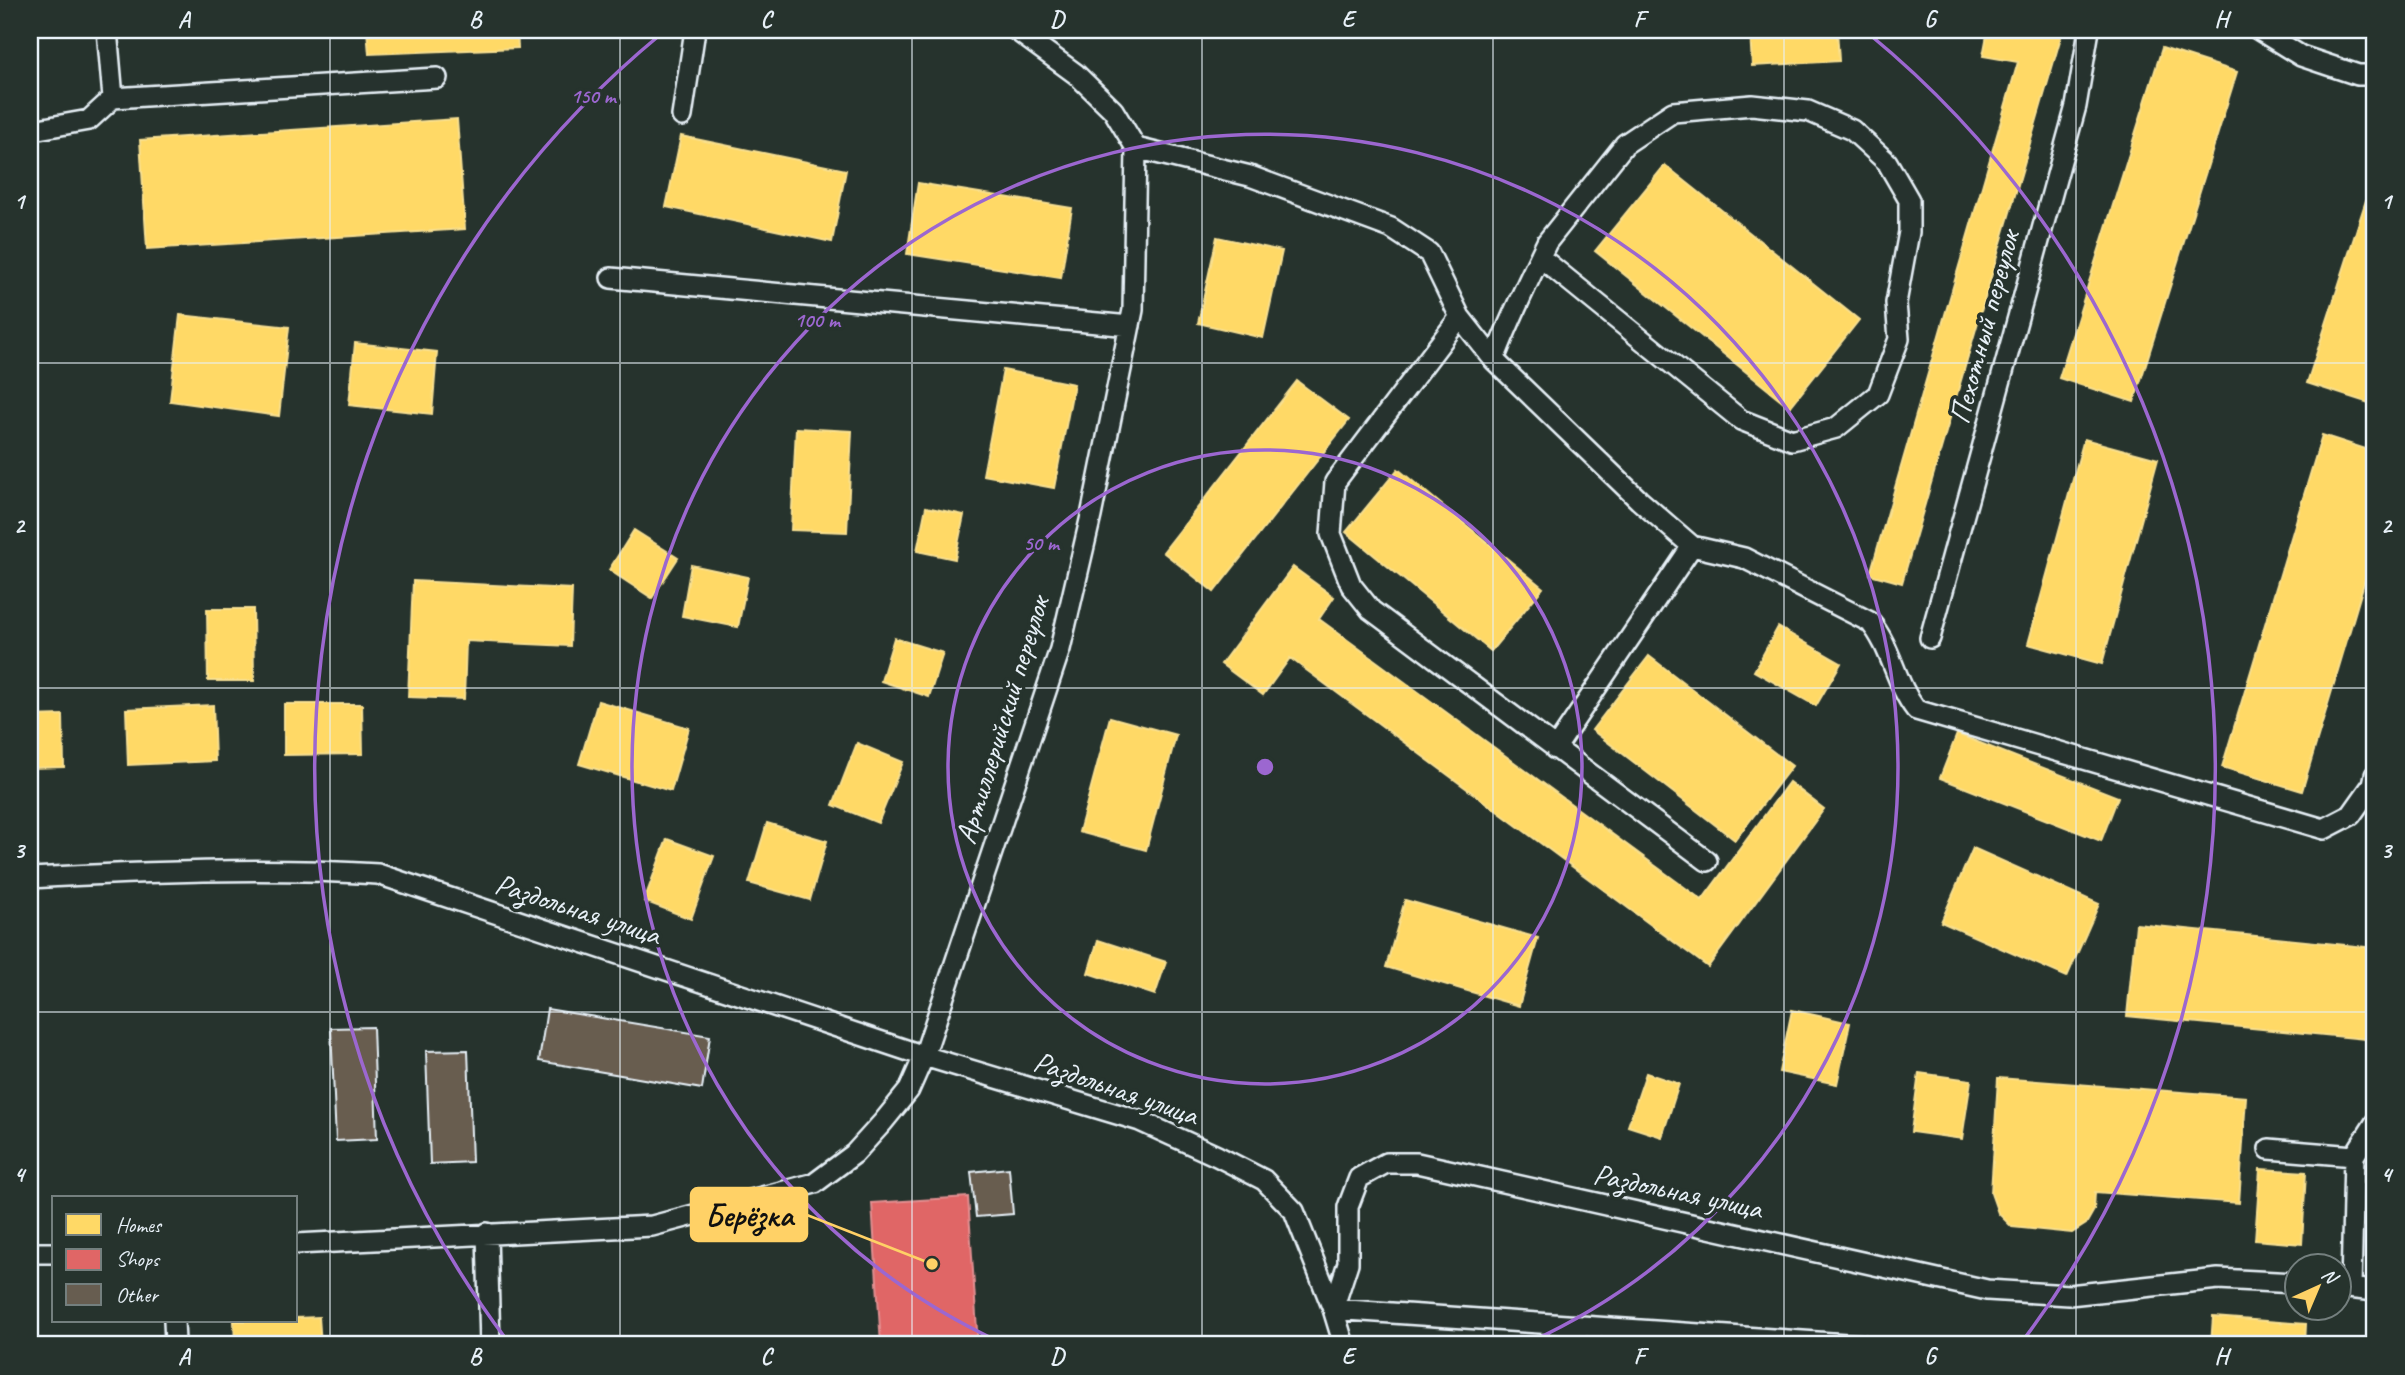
<svg xmlns="http://www.w3.org/2000/svg" width="2405" height="1375" font-family="Caveat,sans-serif">
<rect width="100%" height="100%" fill="#26332d"/>
<filter id="ink" filterUnits="userSpaceOnUse"><feTurbulence type="fractalNoise" baseFrequency=".0143" numOctaves="2"/><feDisplacementMap in="SourceGraphic" scale="14" xChannelSelector="R" yChannelSelector="G"/><feConvolveMatrix kernelMatrix="1 2 1 2 8 2 1 2 1" color-interpolation-filters="sRGB"/></filter>
<g filter="url(#ink)">
<path fill="#ffd966" stroke="#f8e092" stroke-width="2" d="M367 30H517L518 48 369 54Z
M1750 30H1837L1839 61 1752 66Z
M1988 30H2063L1902 583 1870 574 2018 62 1983 56Z
M2162 48 2237 72 2134 402 2059 378Z
M457 119 465 229 147 249 140 140Z
M681 136 846 170 832 242 666 207Z
M1665 165 1859 320 1790 407 1595 251Z
M918 183 1072 208 1061 278 907 254Z
M2368 194 2375 197V405L2307 383Z
M1217 237 1282 251 1263 338 1198 323Z
M180 315 289 327 279 416 170 401Z
M355 343 437 352 432 414 349 405Z
M1003 370 1074 384 1054 488 983 475Z
M1297 381 1349 420 1214 592 1163 552Z
M796 428 852 431 847 532 791 530Z
M2322 435 2375 452V546L2302 791 2222 767Z
M2084 439 2158 459 2102 664 2028 644Z
M1398 469 1543 588 1491 651 1346 532Z
M926 507 964 515 955 559 917 551Z
M634 530 678 558 652 598 609 570Z
M691 565 748 577 738 627 682 616Z
M1293 567 1334 597 1319 619 1702 900 1789 782 1824 809 1708 967 1290 658 1263 695 1221 664Z
M413 581 572 589 570 646 466 641 464 699 408 697Z
M207 609H253L254 681H208Z
M1778 627 1841 663 1816 706 1754 671Z
M894 638 943 653 929 697 881 681Z
M1649 656 1792 766 1735 840 1592 730Z
M598 701 689 728 671 791 579 764Z
M284 704H362L363 754 284 755Z
M213 705 215 761 128 765 126 709Z
M63 715 64 767 30 768V716Z
M1110 717 1176 735 1146 850 1079 832Z
M1957 734 2118 797 2101 841 1940 778Z
M857 743 903 762 878 823 833 805Z
M767 823 827 841 810 900 749 883Z
M667 839 714 856 691 919 644 901Z
M1973 848 2099 904 2067 977 1941 922Z
M1405 900 1538 938 1519 1006 1386 967Z
M2136 924 2375 948V1040L2127 1016Z
M1098 940 1166 962 1155 995 1088 973Z
M1792 1010 1850 1023 1837 1084 1779 1072Z
M1646 1073 1679 1084 1662 1137 1628 1126Z
M1919 1073 1971 1080 1962 1139 1911 1132Z
M1998 1078 2246 1097 2239 1203 2095 1192 2094 1210 2086 1224 2072 1233 2012 1227 1998 1213 1991 1193Z
M2260 1169 2306 1172 2302 1244 2255 1240Z
M319 1317 321 1345H235L234 1321H296V1318Z
M2213 1317 2306 1324 2305 1345H2211Z"/>
<path fill="#e06666" stroke="#e29092" stroke-width="2" d="M968 1197 978 1345H881L872 1203Z"/>
<path fill="#675d50" stroke="#e8f1f8" stroke-width="2" d="M547 1009 710 1036 702 1089 539 1061Z
M373 1027 377 1139 336 1141 331 1028Z
M468 1050 472 1162 430 1164 426 1051Z
M1009 1168 1013 1214 976 1217 971 1172Z"/>
<g fill="none" stroke-linecap="round" stroke-linejoin="round">
<defs>
<path id="service" d="M2259 30 2301 56 2358 75H2375
M113 98 437 78
M682 116 695 30
M30 136 33 130 89 120 113 98 107 30
M1136 148 1250 176 1391 228 1429 253 1460 317 1494 360 1639 500 1692 546 1744 558 1870 622C1892 648 1895 683 1916 710L2324 829 2351 815 2373 784 2375 775
M611 278 1130 326
M1460 317 1335 482 1331 534 1351 585 1371 610 1707 861
M1494 360C1509 320 1528 281 1547 242L1625 144 1673 112 1752 105 1808 111 1852 130 1887 162 1909 200V232L1896 303 1899 339 1878 394 1836 428 1792 440 1741 420 1540 257
M1930 638 2076 106 2089 30
M1555 749 1692 546
M30 878C146 872 262 867 378 874L924 1056 1140 1121 1217 1156 1264 1180 1294 1211 1333 1309 1344 1345
M2269 1149 2354 1156
M487 1233 490 1345
M296 1244 652 1226 815 1183 854 1154 883 1122 909 1090 924 1056 1060 649 1091 516 1133 310 1136 148 1113 110 1076 74 1016 30
M30 1253H54
M2338 1287 2375 1291
M2351 1288 2354 1156 2375 1123
M1333 1309 1348 1263V1207L1359 1178 1386 1163H1417L1987 1290 2069 1295 2218 1279 2296 1283
M1333 1309 1862 1345
M174 1321 175 1342"/>
</defs>
<use href="#service" stroke="#e8f1f8" stroke-width="24"/>
<use href="#service" stroke="#26332d" stroke-width="19"/>
</g>
</g>
<path fill="none" stroke="#e8f1f8" stroke-width="2" stroke-opacity="0.55" d="M330 30V1345M620 30V1345M912 30V1345M1202 30V1345M1493 30V1345M1784 30V1345M2076 30V1345M30 363H2375M30 688H2375M30 1012H2375"/>
<g fill="none" stroke="#9c67d0" stroke-width="3.5">
<circle cx="1265" cy="767" r="317"/>
<path d="M1002 1343A633 633 0 1 1 1528 1343"/>
<path d="M506 1339A950 950 0 0 1 661 34M1869 34A950 950 0 0 1 2024 1339"/>
</g>
<g text-anchor="middle" dominant-baseline="central" stroke-width="7" stroke-linejoin="round" paint-order="stroke">
<g font-size="30" fill="#e8f1f8" stroke="#26332d">
<text transform="translate(1984 327) rotate(-75)">Пехотный переулок</text>
<text transform="translate(1002 720) rotate(-73)">Артиллерийский переулок</text>
<text transform="translate(578 909) rotate(18)">Раздольная улица</text>
<text transform="translate(1116 1088) rotate(19)">Раздольная улица</text>
<text transform="translate(1678 1191) rotate(12)">Раздольная улица</text>
</g>
</g>
<circle cx="1265" cy="767" r="10" fill="#9c67d0" stroke="#26332d" stroke-width="3.5"/>
<g font-size="21" text-anchor="middle" font-weight="bold" fill="#9c67d0" stroke="#26332d" stroke-width="7" stroke-linejoin="round" paint-order="stroke">
<text x="593" y="103">150 m</text>
<text x="817" y="327">100 m</text>
<text x="1041" y="550">50 m</text>
</g>
<path fill="none" stroke="#ffd166" stroke-width="2.5" d="M932 1264L807 1215"/>
<circle fill="#ffd166" stroke="#26332d" stroke-width="2.5" cx="932" cy="1264" r="7"/>
<rect fill="#ffd166" stroke="#ffd166" stroke-width="2.5" x="691" y="1188" width="116" height="53" rx="7"/>
<g font-size="32" text-anchor="middle" font-weight="bold" fill="#111">
<text x="749" y="1226">Берёзка</text>
</g>
<rect width="2405" height="1375" fill="none" stroke="#26332d" stroke-width="77"/>
<rect x="52" y="1196" width="245" height="126" fill="#26332d" stroke="#747f7e" stroke-width="2"/>
<rect x="66" y="1214" width="35" height="21" fill="#ffd966" stroke="#747f7e" stroke-width="2"/>
<text x="116" y="1232" font-size="21" fill="#e8f1f8">Homes</text>
<rect x="66" y="1249" width="35" height="21" fill="#e06666" stroke="#747f7e" stroke-width="2"/>
<text x="116" y="1266" font-size="21" fill="#e8f1f8">Shops</text>
<rect x="66" y="1284" width="35" height="21" fill="#675d50" stroke="#747f7e" stroke-width="2"/>
<text x="116" y="1302" font-size="21" fill="#e8f1f8">Other</text>
<g transform="translate(2318 1287) rotate(44)"><circle r="33" fill="#26332d" stroke="#747f7e" stroke-width="2"/>
<path d="M0-5L12 26L0 18L-12 26Z" fill="#ffd166"/>
<text y="-10" font-size="19" font-weight="bold" text-anchor="middle" fill="#e8f1f8">N</text>
</g>
<rect x="38" y="38" width="2328" height="1298" fill="none" stroke="#e8f1f8" stroke-width="2.5"/>
<g font-size="23" text-anchor="middle" font-weight="bold" fill="#e8f1f8">
<text x="184" y="27">A</text>
<text x="475" y="27">B</text>
<text x="766" y="27">C</text>
<text x="1057" y="27">D</text>
<text x="1348" y="27">E</text>
<text x="1639" y="27">F</text>
<text x="1930" y="27">G</text>
<text x="2221" y="27">H</text>
<text x="19" y="209">1</text>
<text x="2386" y="209">1</text>
<text x="19" y="533">2</text>
<text x="2386" y="533">2</text>
<text x="19" y="858">3</text>
<text x="2386" y="858">3</text>
<text x="19" y="1182">4</text>
<text x="2386" y="1182">4</text>
<text x="184" y="1364">A</text>
<text x="475" y="1364">B</text>
<text x="766" y="1364">C</text>
<text x="1057" y="1364">D</text>
<text x="1348" y="1364">E</text>
<text x="1639" y="1364">F</text>
<text x="1930" y="1364">G</text>
<text x="2221" y="1364">H</text>
</g>
</svg>
